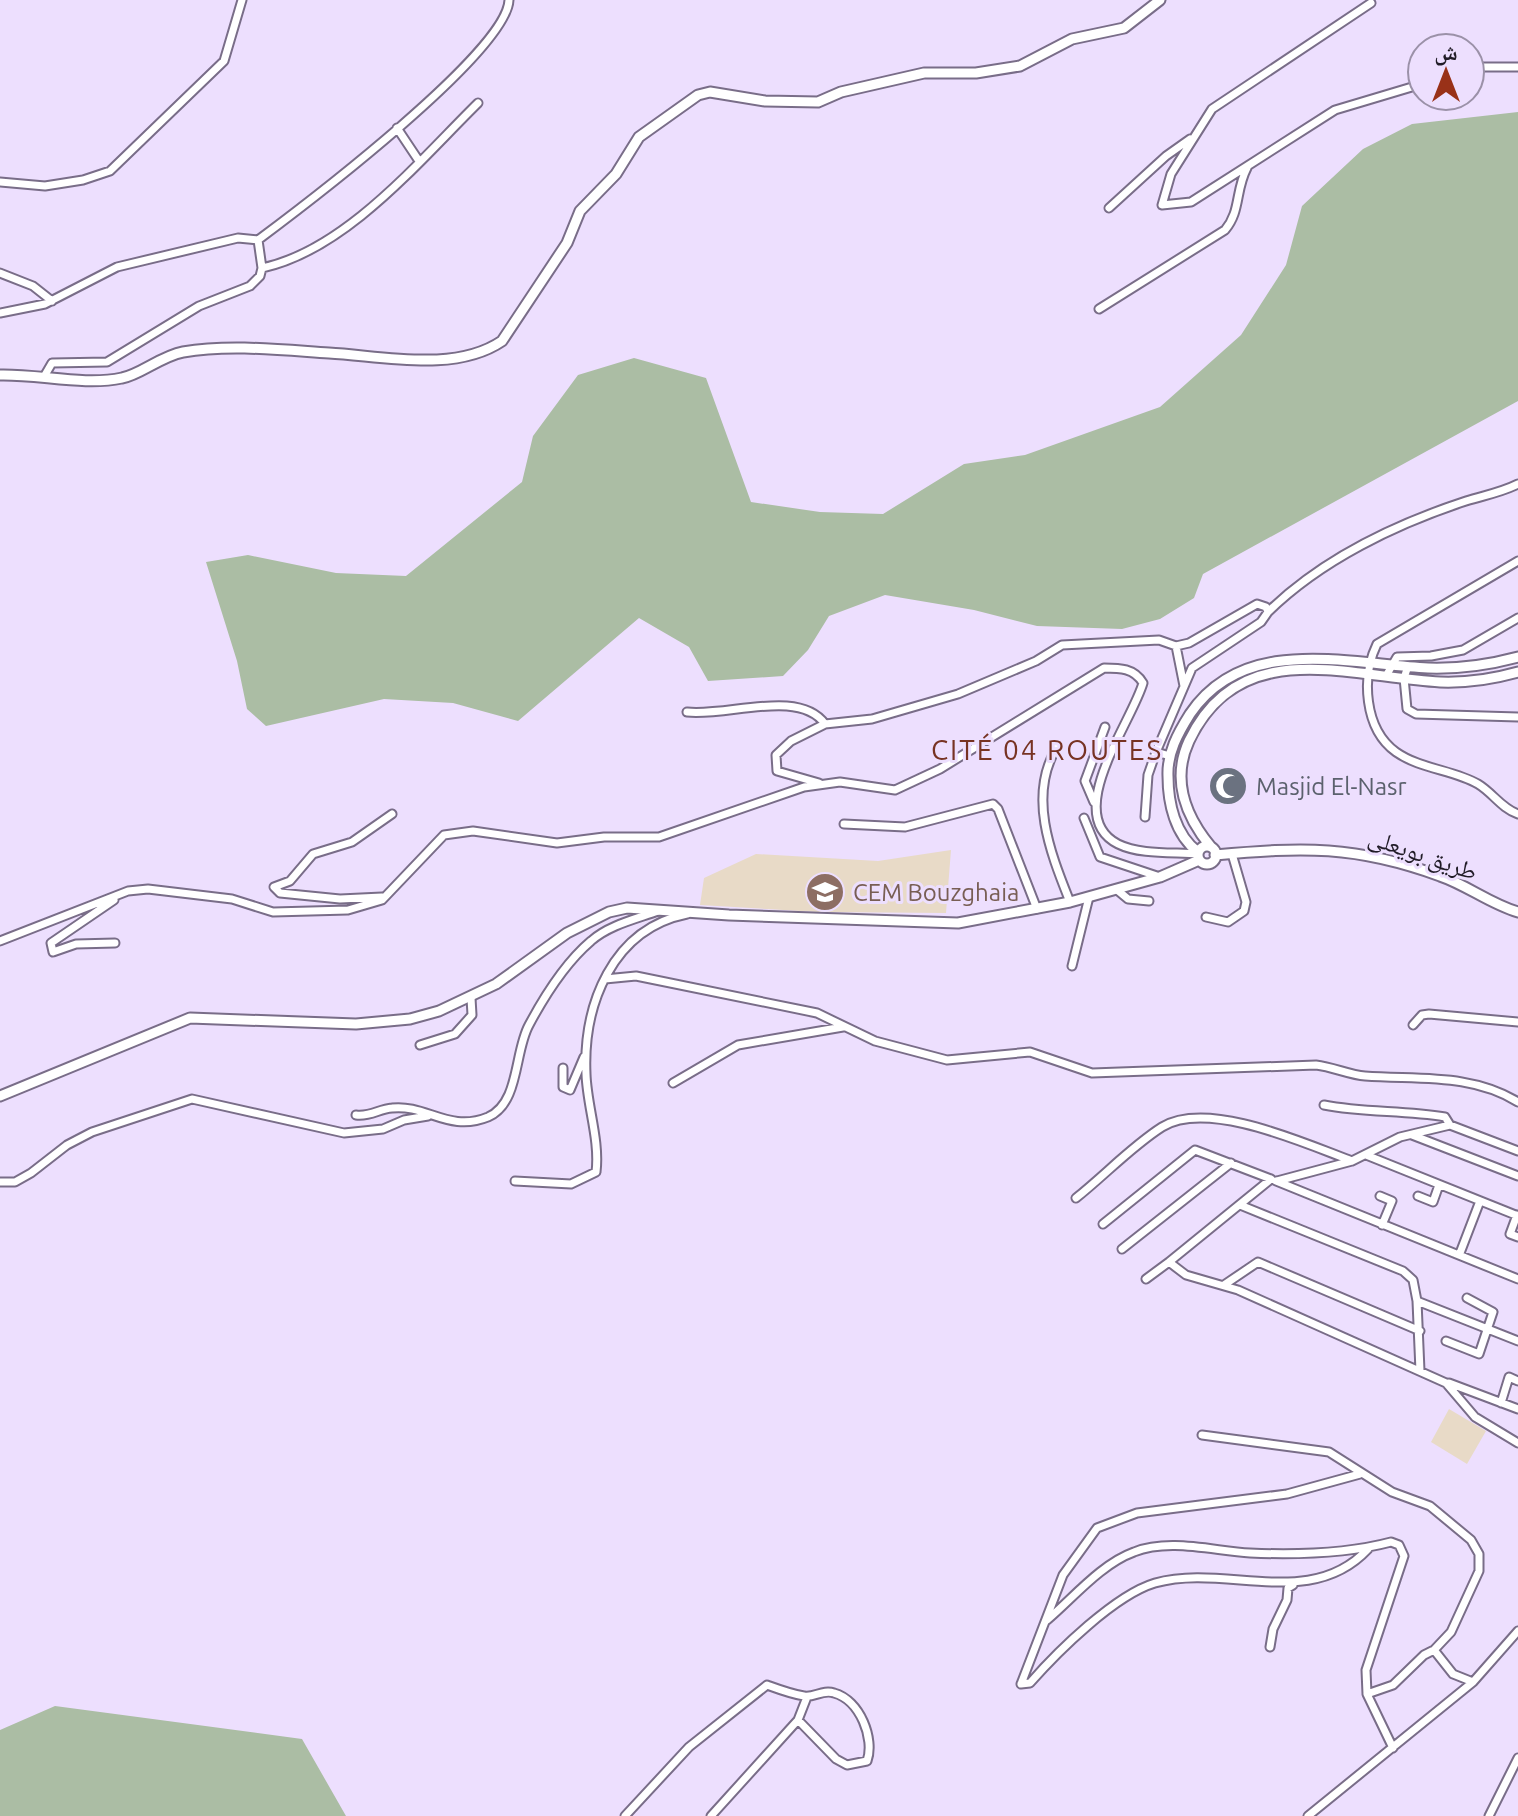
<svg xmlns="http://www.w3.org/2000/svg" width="1518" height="1816" font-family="Ubuntu,'Noto Naskh Arabic',sans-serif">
<rect width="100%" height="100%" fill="#eddffe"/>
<path fill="#e8dac7" d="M951 850 946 913 818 912 700 905 704 878 756 854 878 861Z
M1449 1409 1486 1431 1467 1464 1431 1442Z"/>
<path fill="#abbda4" d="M1518 112V401L1203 574 1194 598 1160 619 1122 629 1037 626 974 610 885 595 829 616 808 650 783 676 708 681 689 647 639 618 518 721 453 703 384 699 266 726 247 709 237 661 206 562 248 555 336 573 406 576 522 482 533 436 578 375 634 358 706 378 751 502 820 512 883 514 964 464 1025 455 1160 407 1241 335 1286 265 1302 206 1363 149 1412 124Z
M55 1706 302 1739 346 1816H0V1730Z"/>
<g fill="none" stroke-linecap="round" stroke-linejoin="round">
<defs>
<path id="street" d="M1371 3 1212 109 1171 174 1162 205 1191 202 1335 110 1422 84
M1470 67H1518
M397 128 419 161
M0 182 45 186 83 180 110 171 224 61 242 0
M1109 208 1166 156 1190 139
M258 240C305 205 507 52 509 0
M262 268C346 250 419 161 478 103
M0 273 33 286 52 301
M1099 309 1225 230C1241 211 1235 191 1247 168
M0 313 45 304 117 267 238 238 258 240
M45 375 52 363 107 362 199 306 250 286 260 276 262 268 258 240
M1518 561 1377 644C1361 677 1364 729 1396 752 1420 769 1454 770 1478 784 1493 793 1501 808 1518 814
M1268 612C1321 560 1396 524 1466 501 1485 495 1500 493 1518 484
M1176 646 1184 686
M1408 666 1404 678 1407 709 1416 714 1518 717
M1386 676 1397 657 1431 656 1463 650 1518 618
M687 712C727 717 799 688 825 724
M1057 747C1027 796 1051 854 1070 902
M819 783 777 771 776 755 791 741 825 724 872 719 958 694 1036 661 1062 645 1159 640 1176 646 1189 643 1257 604 1266 607 1268 612 1261 622 1192 668 1156 752 1170 756
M1094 802 1085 781 1105 727
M1145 817 1148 775 1156 752
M1084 818 1100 857 1160 877
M844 824 905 827 993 804 998 809 1037 909
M1116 889 1128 899 1149 901
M382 897 340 899 280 893 274 887 290 881 313 854 352 842 392 814
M114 900 51 943 53 952 76 944 115 943
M1206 917 1228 922 1244 911 1246 902 1232 854
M0 941 128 891 148 889 232 899 273 912 348 910 382 900 444 835 473 831 557 843 604 837H659L804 787 840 782 895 790 940 769 1104 668C1120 668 1134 668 1143 683 1132 722 1061 815 1118 844 1140 855 1174 852 1198 854
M1072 966 1089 897
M605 979 636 976 817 1013 875 1041 947 1060 1030 1052 1092 1073 1316 1065C1333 1067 1350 1075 1365 1076 1418 1080 1471 1073 1518 1102
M1413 1025 1422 1015 1429 1014 1518 1022
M420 1045 455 1034 472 1015 471 998
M563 1068V1087L570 1090 584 1057
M673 1083 738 1045 843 1027
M1324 1105C1364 1113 1404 1110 1445 1117L1450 1125
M356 1115C370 1117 379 1109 392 1108 426 1104 449 1133 488 1117 520 1103 514 1052 529 1025 545 995 565 963 591 941 609 925 636 919 658 911
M1412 1135 1518 1176
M1366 1155 1518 1216
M1352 1161 1400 1137 1450 1125 1518 1151
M515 1181 571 1184 596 1172C600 1140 587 1106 586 1074 583 1005 612 929 687 914
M1276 1181 1518 1279
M0 1182H15L31 1173 67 1145 92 1132 192 1099 344 1133 383 1129 404 1120 428 1116
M1380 1196 1392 1201 1382 1225
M1418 1196 1433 1202 1439 1185
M1076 1198C1105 1175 1132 1146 1162 1127 1208 1099 1306 1144 1352 1161L1277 1181
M1240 1205 1403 1271 1413 1280 1417 1301 1518 1341
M1517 1215 1510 1234 1518 1237
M1103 1224 1195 1150 1271 1179 1169 1262 1186 1275 1238 1290 1446 1383 1475 1417 1518 1443
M1122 1249 1231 1163
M1460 1253 1480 1201
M1146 1279 1169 1262
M1224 1285 1258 1262 1420 1331
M1417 1301 1420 1371
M1446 1341 1479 1354 1493 1312 1467 1298
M1449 1383 1518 1409
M1501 1403 1509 1377 1518 1381
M1202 1435 1329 1452 1392 1492 1430 1506 1471 1540 1479 1554V1571L1451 1632 1434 1650 1453 1674 1473 1682
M1047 1620C1073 1598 1101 1564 1134 1552 1169 1538 1214 1551 1250 1553 1297 1555 1346 1554 1391 1542L1399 1545 1404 1556 1366 1670 1367 1694 1393 1748
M1270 1647 1273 1629 1287 1600 1288 1588 1293 1585
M1021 1684 1063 1575 1097 1528 1137 1513 1287 1494 1360 1474
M1021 1684 1030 1683C1058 1651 1115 1595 1155 1583 1226 1563 1310 1611 1368 1549
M1367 1694 1393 1685 1424 1655 1434 1650
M625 1816 689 1747 767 1685C778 1689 791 1694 804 1696 814 1698 823 1689 834 1693 860 1700 875 1739 867 1761L847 1765 836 1759 798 1720
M711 1816 798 1720 807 1697
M1308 1816 1473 1682 1518 1631
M1489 1816 1518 1758"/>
<path id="secondary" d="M0 375C39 374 84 386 122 378 140 375 161 356 183 352 229 344 283 350 329 353 383 356 455 373 502 341L567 243 580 211 616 174 639 137 698 95 710 92 765 101 818 102 841 92 924 73H976L1020 66 1072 39 1124 28 1160 0
M1198 855a9 9 0 1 1 18 0a9 9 0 1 1-18 0Z
M1211 847C1186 817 1171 780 1189 741 1240 634 1348 677 1440 682 1466 683 1493 679 1518 672
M1198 852C1175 835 1168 803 1168 776 1167 753 1178 733 1190 714 1244 634 1347 664 1428 668 1459 669 1488 665 1518 657
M1215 855C1303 847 1355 845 1440 876 1467 885 1490 904 1518 912
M0 1096 190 1018 356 1024 410 1019 439 1011 496 984 567 933 609 912 627 908 729 915 958 923 1070 902 1160 877 1199 860"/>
</defs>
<use href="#street" stroke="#796d88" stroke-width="11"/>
<use href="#secondary" stroke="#796d88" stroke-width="13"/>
<use href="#street" stroke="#fff" stroke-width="7"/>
<use href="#secondary" stroke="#fff" stroke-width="9"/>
</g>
<defs>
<symbol id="mosque-disc" viewBox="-11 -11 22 22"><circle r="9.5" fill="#6b7280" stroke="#eddffe"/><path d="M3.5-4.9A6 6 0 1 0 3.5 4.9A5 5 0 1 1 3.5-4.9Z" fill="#fff"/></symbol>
<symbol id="school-disc" viewBox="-11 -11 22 22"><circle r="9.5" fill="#8d6e63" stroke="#eddffe"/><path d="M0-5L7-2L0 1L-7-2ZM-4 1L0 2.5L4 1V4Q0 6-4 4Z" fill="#fff"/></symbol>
</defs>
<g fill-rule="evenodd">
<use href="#mosque-disc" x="1206" y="764" width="44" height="44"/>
<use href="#school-disc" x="803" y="870" width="44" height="44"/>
</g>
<g text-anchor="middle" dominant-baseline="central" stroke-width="6" stroke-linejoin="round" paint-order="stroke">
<g font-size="24" fill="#5b616d" stroke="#eddffe" text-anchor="start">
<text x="1256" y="786">Masjid El-Nasr</text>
</g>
<g font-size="24" fill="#211c27" stroke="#eddffe">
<text transform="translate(1423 854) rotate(19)">طريق بويعلى</text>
</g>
<g font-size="24" fill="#785e54" stroke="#eddffe" text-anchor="start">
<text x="853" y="892">CEM Bouzghaia</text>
</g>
<g font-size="28" letter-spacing="2" fill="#773323" stroke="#eddffe">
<text x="1047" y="749">CITÉ 04 ROUTES</text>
</g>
</g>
<g transform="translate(1446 72)"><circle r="38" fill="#eddffe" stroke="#9b91a8" stroke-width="2"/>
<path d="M0-6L14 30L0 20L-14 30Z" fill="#993118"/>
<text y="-12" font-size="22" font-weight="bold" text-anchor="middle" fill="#211c27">ش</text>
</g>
</svg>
